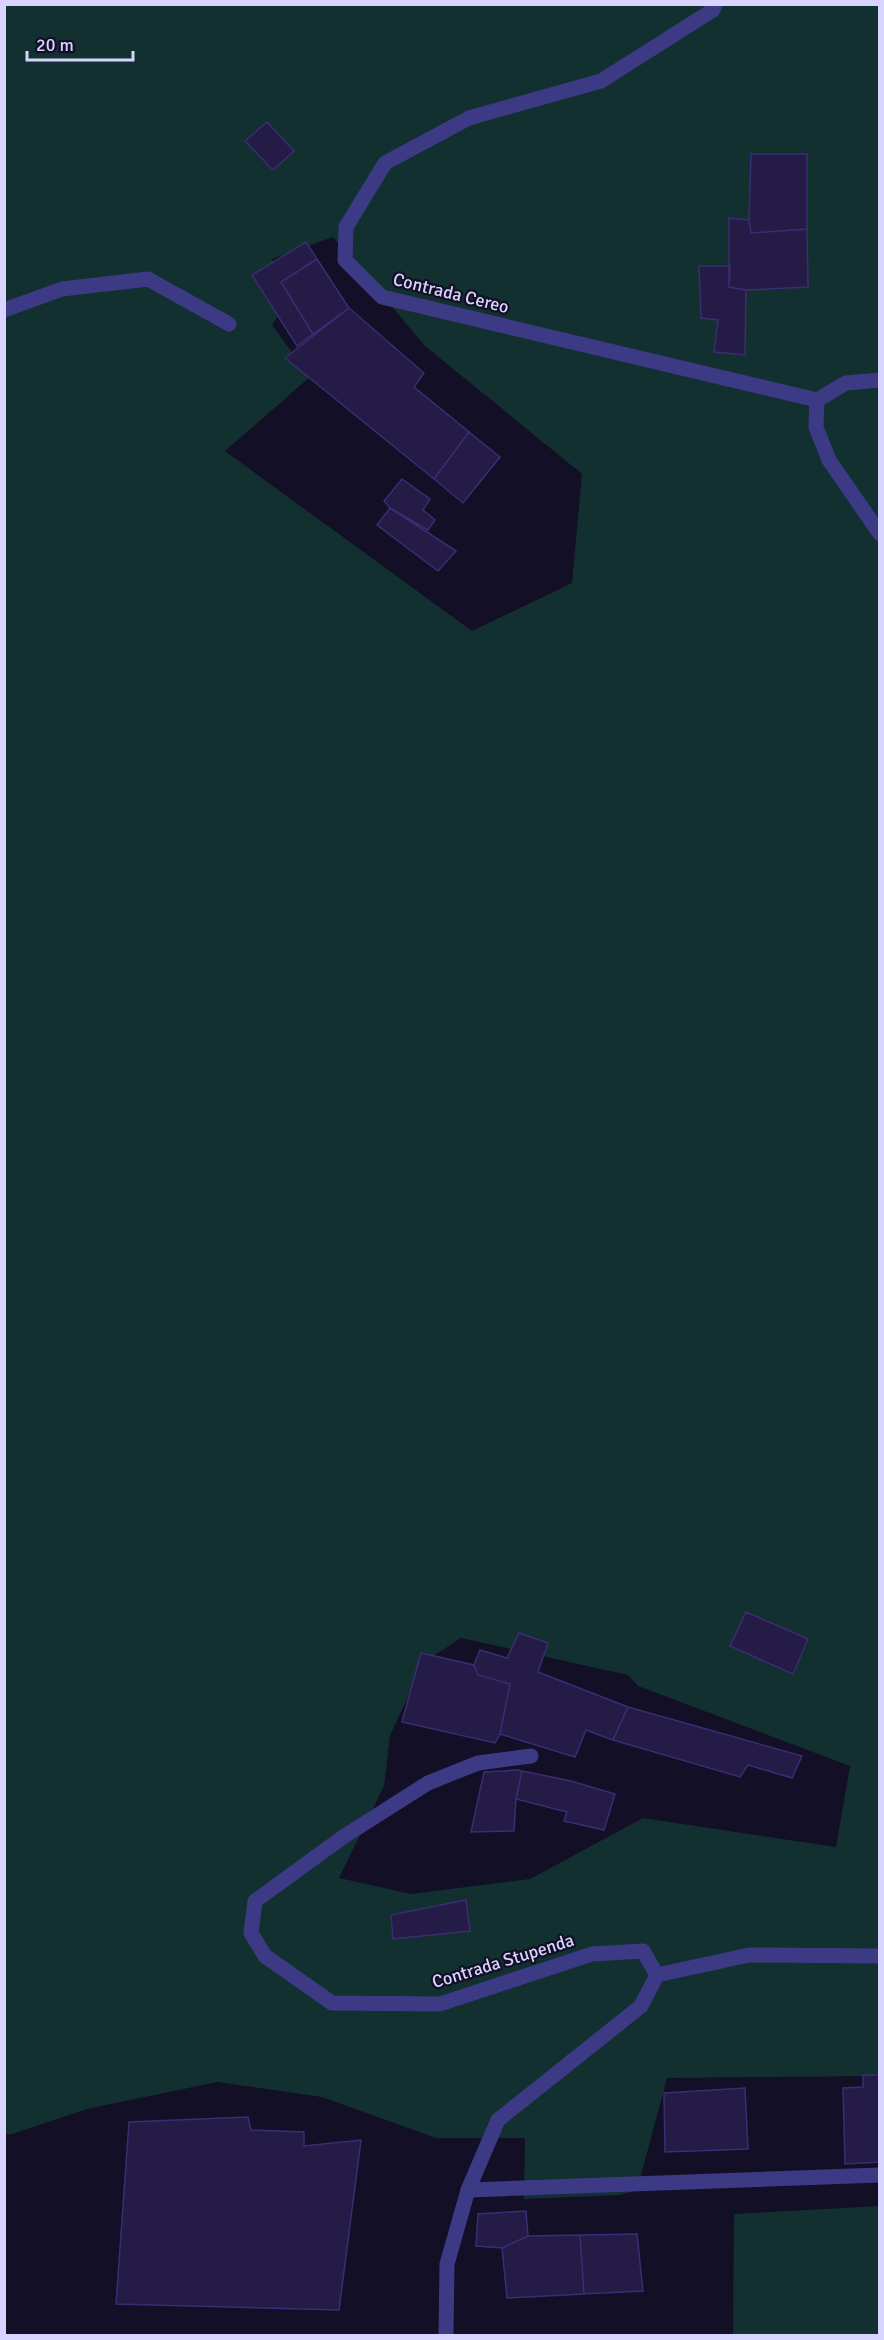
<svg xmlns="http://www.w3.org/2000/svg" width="884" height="2340" font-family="Signika,sans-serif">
<rect width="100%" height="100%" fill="#130f26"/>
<path fill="#12302f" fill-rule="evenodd" d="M5 5H879V2076L667 2078 637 2190 620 2195 524 2199 525 2138H436L322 2097 217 2082 87 2109 12 2134H5ZM333 237 425 346 582 474 572 583 472 631 225 451 310 377 272 325 291 297 272 259ZM461 1638 628 1675 638 1686 850 1766 836 1847 643 1818 530 1879 411 1894 339 1878 384 1786 390 1736 423 1663Z
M879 2206V2335H733L734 2214Z"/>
<path fill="#241b47" stroke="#3b2d73" stroke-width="1.5" d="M267 122 294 151 273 170 245 141Z
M751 154H807V229L751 233 749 220Z
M729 218 749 220 751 233 807 229 808 287 746 290 729 287Z
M306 242 317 259 281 282 313 334 297 346 252 275Z
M317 259 349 308 313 334 281 282Z
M699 266H730L729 287 746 290 745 355 714 352 718 320 701 318Z
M349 308 424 373 414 387 469 432 434 479 285 358Z
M469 432 500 457 463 503 434 479Z
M402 479 430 499 423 510 435 520 428 530 390 508 384 501Z
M390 508 456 551 438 571 377 525Z
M746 1612 808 1639 793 1674 730 1646Z
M519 1633 548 1643 538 1672 628 1707 613 1740 586 1730 575 1757 500 1734 510 1684 478 1675 474 1665 480 1650 507 1658Z
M421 1653 474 1665 478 1675 510 1684 500 1734 495 1743 402 1722Z
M628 1707 802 1756 792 1778 748 1765 740 1777 613 1740Z
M517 1770 522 1771 516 1799 514 1831 471 1832 484 1772Z
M522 1771 571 1781 615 1794 604 1830 564 1821 567 1812 516 1799Z
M466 1900 470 1931 393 1939 391 1915Z
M863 2075H880V2162L845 2164 843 2088 863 2087Z
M745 2088 748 2149 665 2152 664 2093Z
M248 2117 251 2130 304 2132V2146L361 2140 339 2310 116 2304 129 2122Z
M526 2211 528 2236 502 2248 476 2246 478 2214Z
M637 2234 643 2291 584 2294 580 2235Z
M580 2235 584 2294 507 2298 502 2248 528 2236Z"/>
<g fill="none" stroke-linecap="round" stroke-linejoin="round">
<path stroke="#3d3a85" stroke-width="15" d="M715 4 713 10 601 81 469 118 385 163 346 227 345 260 382 297 817 400
M657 1975 749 1955 880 1956
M468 2190 880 2175"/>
<path stroke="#3d3a85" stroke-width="15" d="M4 310 62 289 148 279 229 324
M880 380 846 383 817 400 816 427 829 460 880 534
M446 2336 447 2264 468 2190 498 2120 641 2006 657 1975 643 1951 592 1954 440 2004 332 2003 265 1956 251 1933 255 1901 343 1837 428 1783 478 1763 531 1756"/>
</g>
<g text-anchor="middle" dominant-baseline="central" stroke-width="4.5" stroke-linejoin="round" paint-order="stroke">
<g font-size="18" fill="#d9d4ff" stroke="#130f26">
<text transform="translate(451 293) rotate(14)">Contrada Cereo</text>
<text transform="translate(503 1961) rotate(-17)">Contrada Stupenda</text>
</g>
</g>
<rect width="884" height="2340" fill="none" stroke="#d9d4ff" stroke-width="12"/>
<path d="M27 51v9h106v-9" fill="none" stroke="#d9d4ff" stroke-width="3"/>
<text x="36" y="51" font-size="18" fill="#d9d4ff" stroke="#130f26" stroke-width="4.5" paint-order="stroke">20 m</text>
</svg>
